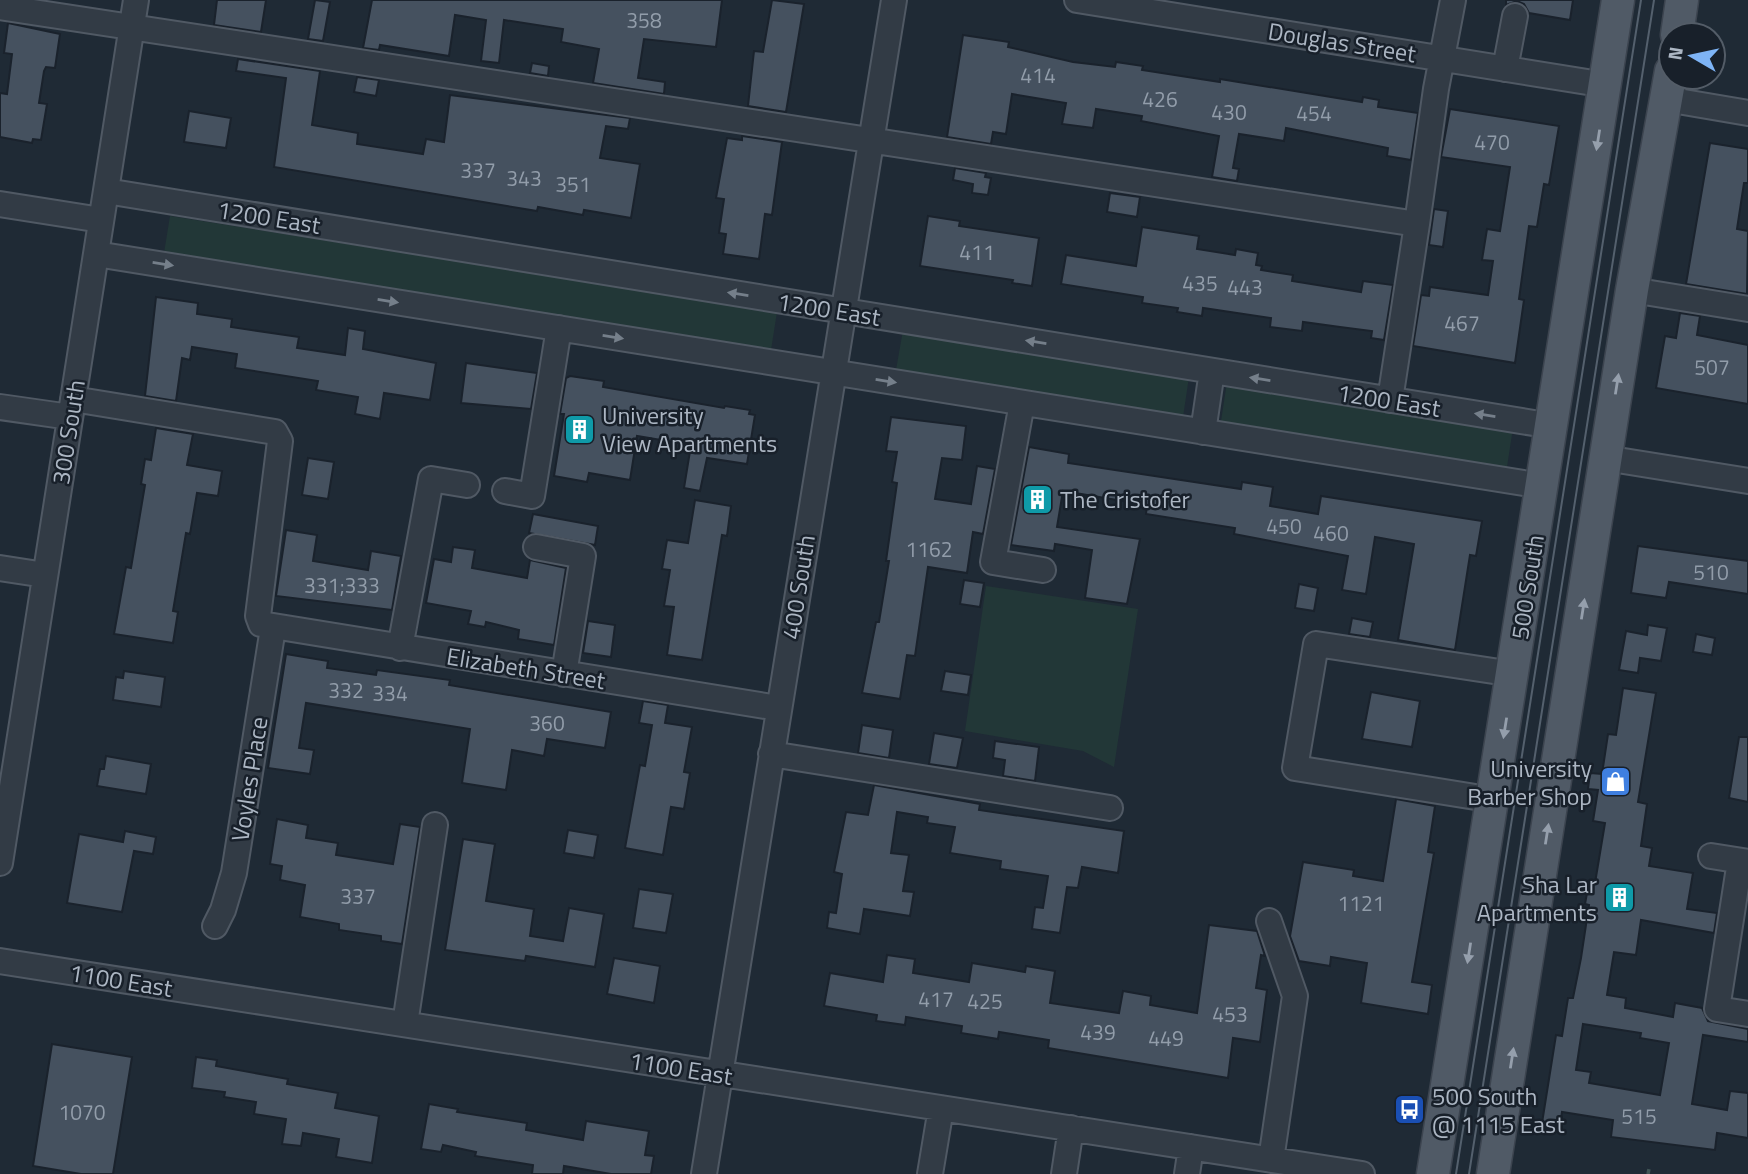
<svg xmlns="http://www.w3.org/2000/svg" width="1748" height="1174" font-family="'Titillium Web',sans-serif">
<rect width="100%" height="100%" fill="#1f2a35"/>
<path fill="#223737" d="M170 216 777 312 771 350 164 253Z
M903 330 1189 377 1183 417 896 370Z
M1227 382 1513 428 1507 467 1221 421Z
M986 586 1138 609 1114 767 1083 751 965 731Z"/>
<path fill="#45515f" stroke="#1a222c" stroke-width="2" fill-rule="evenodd" d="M217 0H266L261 32 214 25Z
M315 0 330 2 323 41 308 39Z
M372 0H722L716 47 644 39 638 78 665 82 664 94 593 83 599 49 561 42 563 29 504 20 499 63 481 61 486 20 455 15 449 56 380 45 379 50 363 48Z
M772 0 804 4 786 112 748 106 754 51 763 52Z
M1506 0H1573L1570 20 1529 13 1524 4 1517 1 1506 5Z
M8 23 60 34 55 68 46 67 44 71 39 103 47 104 41 140 33 139 32 143 0 137V93L7 94 12 54 4 53Z
M963 35 1009 42 1008 47 1073 62 1115 67 1116 62 1143 66 1142 70 1220 82V79L1362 102 1363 97 1379 100 1378 107 1418 113 1411 160 1387 156 1388 148 1286 128 1284 141 1239 134 1233 168 1239 169 1237 181 1212 177 1219 136 1141 121 1142 116 1096 109 1093 128 1062 124 1066 103 1012 94 1006 134 993 132 991 144 947 137Z
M238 59 320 71 312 125 358 133 357 144 423 154 426 139 444 142 450 95 630 118 628 129 606 126 600 158 640 164 631 218 584 210 583 215 538 207 537 211 274 167 286 78 236 71Z
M532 63 549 66 548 76 530 73Z
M357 77 379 80 376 96 354 92Z
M1450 109 1559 126 1549 185 1544 184 1537 227 1529 226 1519 299 1524 300 1515 363 1413 346 1421 295 1429 296 1430 287 1488 295 1493 261 1482 260 1487 229 1500 231 1510 167 1441 157Z
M189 111 231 118 226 148 184 142Z
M742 136 782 142 772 215 765 214 759 259 723 254 726 234 719 233 724 199 716 198 727 138 742 140Z
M1710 143 1748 149V183H1744L1737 229 1748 231 1747 294 1686 284Z
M955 168 986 173 985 177 991 178 988 195 972 193 973 184 953 180Z
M1110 193 1140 197 1137 217 1107 212Z
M1434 209 1448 211 1443 247 1429 245Z
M928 216 960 221 959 226 1039 238 1032 286 1012 283 1013 280 920 266Z
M1142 227 1199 236 1197 249 1235 255 1236 249 1258 253 1256 265 1262 266 1261 270 1293 275 1292 281 1361 292 1363 281 1393 285 1384 340 1371 338 1372 331 1340 327 1303 322 1302 331 1270 327 1271 318 1203 308 1202 316 1177 312 1178 308 1142 303 1143 297 1061 284 1066 255 1136 266Z
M156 297 198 303 197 314 232 319 231 327 299 337 297 348 345 355 348 328 365 331 363 349 436 363 430 400 384 393 380 419 355 414 358 397 316 390 318 381 235 368 237 354 192 347 190 360 182 358 176 401 145 396Z
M1680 313 1700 316 1697 335 1748 345V404L1656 388 1665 336 1676 338Z
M466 363 537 373 531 409 461 403Z
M570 376 604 381 603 387 724 408 725 406 750 410 749 414 755 415 747 464 707 458 700 491 684 488 691 445 637 436 630 480 589 473 587 482 554 476 564 414H560L566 378Z
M891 417 966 426 962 460 942 458 935 499 971 504 977 466 995 469 983 534 973 532 967 573 928 567 915 656 907 655 900 699 862 693 876 622H879L889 561H886L897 483 892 482 897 452 886 451Z
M156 428 193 434 187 465 222 471 218 496 197 493 190 534 186 533 173 611 178 612 173 643 114 634 126 567 131 568 145 485 141 484 145 459 151 460Z
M1029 447 1069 454 1068 463 1241 489 1242 482 1273 487 1270 506 1318 514 1321 496 1482 521 1476 556 1470 555 1455 650 1398 640 1414 544 1375 537 1366 594 1342 590 1348 556 1234 534 1235 528 1146 514 1147 505 1063 491 1057 527 1140 539 1127 604 1085 598 1092 550 1055 544 1054 551 1011 545Z
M308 458 334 462 328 499 302 495Z
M695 500 731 506 727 536 722 535 702 660 667 655 674 607 664 606 670 570 662 569 667 540 688 543Z
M533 514 598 526 595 545 529 533Z
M286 530 317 535 313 561 368 570 371 551 401 556 392 610 276 596Z
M1638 546 1748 561V594L1669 582 1666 598 1631 593Z
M453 547 475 550 472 568 527 578 530 560 566 568 554 645 518 639 519 630 486 622 485 627 468 624 471 611 426 603 434 559 451 562Z
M964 580 984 583 980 607 960 604Z
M1299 584 1318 588 1314 611 1295 608Z
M1352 618 1373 622 1370 637 1349 634Z
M588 621 615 625 611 657 583 653Z
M1648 625 1667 628 1661 661 1640 658 1638 673 1619 670 1626 631 1647 635Z
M1696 634 1715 638 1712 655 1693 652Z
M286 654 328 661 327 668 376 675 377 670 450 680 449 685 611 712 605 748 547 739 544 756 512 750 506 790 462 783 470 729 306 703 299 748 314 750 310 774 268 768Z
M124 671 165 677 161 707 113 700 116 677 123 678Z
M945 671 971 675 968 695 941 691Z
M1623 688 1656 693 1638 802 1647 804 1641 846 1652 848 1649 866 1693 873 1687 909 1717 913 1714 933 1641 920 1636 955 1614 952 1607 995 1626 998 1625 1008 1673 1017 1675 1003 1702 1008 1708 1021 1748 1029V1042L1703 1035 1692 1104 1727 1110 1730 1091 1748 1093V1138L1717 1133 1715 1150 1611 1137 1613 1120 1562 1112 1560 1126 1542 1123 1556 1035 1562 1036 1568 998H1573L1581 958 1589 905 1585 904 1589 882 1595 883 1605 823 1593 821 1598 790 1588 789 1590 773 1602 774 1608 734 1616 735ZM1583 1024 1641 1033 1640 1038 1669 1043 1660 1095 1589 1083 1591 1072 1576 1070Z
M1371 692 1420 701 1412 747 1362 739Z
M643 701 668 705 665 723 692 727 684 772 690 773 684 809 671 807 663 855 625 848 640 765 645 766 652 725 639 723Z
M862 725 893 730 889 758 858 753Z
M934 733 963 738 957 768 929 764Z
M1739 737H1748V802L1729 798Z
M995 741 1039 747 1035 781 1003 776 1005 760 993 758Z
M106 756 151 764 146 794 97 786 100 769H104Z
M874 785 980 804 979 810 1124 831 1118 873 1082 867 1078 888 1067 887 1060 933 1032 929 1035 907 1043 908 1048 876 1000 869 1001 861 950 853 955 827 927 823 928 817 897 812 891 853 909 855 903 891 914 892 910 916 864 909 860 934 827 928 829 912 836 913 842 874 834 872 846 812 868 815Z
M1396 799 1435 806 1428 852 1434 853 1412 982 1432 985 1428 1014 1361 1003 1367 963 1331 957 1330 966 1299 961 1290 936 1303 862 1354 870 1353 876 1383 881Z
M277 819 308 825 306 838 338 843 336 855 393 864 400 824 420 827 402 944 381 941V936L339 930V924L300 917 305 885 280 880 282 866 270 864Z
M568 830 598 835 594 858 564 853Z
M125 831 156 837 153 854 134 851 122 912 67 903 79 834 123 842Z
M463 839 495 844 486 901 534 909 530 936 563 941 569 908 604 914 595 967 526 956 525 961 445 950Z
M639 889 673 894 666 933 633 928Z
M1209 925 1257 931 1265 956 1261 955 1256 988 1267 990 1260 1042 1233 1038 1228 1078 1048 1048 1049 1040 999 1032 998 1039 961 1033 962 1026 906 1017 905 1025 876 1021 877 1015 824 1006 830 973 883 982 887 955 915 959 913 973 969 982 972 963 1025 972 1026 966 1055 971 1050 1003 1119 1013 1123 991 1151 996 1150 1005 1197 1013Z
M614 958 660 966 654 1003 607 994Z
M52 1044 132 1057 113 1174H81L33 1166Z
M196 1057 217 1060 216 1066 288 1079 287 1084 338 1093 335 1108 379 1116 372 1163 336 1157 339 1139 303 1133 301 1146 282 1144 286 1119 254 1114 256 1102 224 1097 225 1092 192 1088Z
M429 1104 458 1109 457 1112 527 1123 526 1130 583 1140 586 1121 649 1131 645 1155 654 1156 651 1174H611L564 1166 563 1174H532L533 1165 475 1156 476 1152 443 1145 441 1152 421 1149Z"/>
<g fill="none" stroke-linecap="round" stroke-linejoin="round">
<defs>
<path id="minor" d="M1077 0 1606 85
M0 7 1417 224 1390 400
M1505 69 1515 16
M1666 99 1748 113
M106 191 1552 426
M0 204 101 220
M1417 224 1436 89 1453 0
M96 254 1542 486
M1632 290 1748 309
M73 399 275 432 280 441 258 616 261 624 778 708
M1022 403 993 562 1043 570
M0 407 70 417
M1203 432 1212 371
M1605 458 1748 481
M505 491 532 496 559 328
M536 547 583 556 564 674
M0 568 45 575
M400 648 431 479 467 485
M771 754 1110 808
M1494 800 1295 768 1316 644 1513 674
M1711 856 1748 862
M1740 861 1717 1009 1748 1014
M0 863 136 0
M1269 921 1295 996 1271 1160
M215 926 223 910 234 873 273 628
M0 961 1362 1174
M405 1024 435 825
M704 1174 894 0
M930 1174 941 1108
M1064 1174 1071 1128
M1187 1174 1191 1147"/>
<path id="major" d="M1677 35 1682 0
M1433 1174 1618 0
M1493 1174 1632 290 1671 71"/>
</defs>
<use href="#minor" stroke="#505964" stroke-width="28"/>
<use href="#major" stroke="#3c444f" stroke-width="35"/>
<path stroke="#405455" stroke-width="3.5" stroke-dasharray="5 5" stroke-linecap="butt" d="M1648 1174 1649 1169"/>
<use href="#minor" stroke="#323b45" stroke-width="24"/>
<use href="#major" stroke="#505a66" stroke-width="32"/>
<path stroke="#54606d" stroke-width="2" d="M1456 1174 1641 0
M1469 1174 1654 0"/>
</g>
<defs><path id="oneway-solid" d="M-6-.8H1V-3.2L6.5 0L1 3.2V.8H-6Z" transform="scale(1.75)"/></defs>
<g fill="#959fac">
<use href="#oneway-solid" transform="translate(1598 140) rotate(99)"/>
<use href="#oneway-solid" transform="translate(1617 384) rotate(-81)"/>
<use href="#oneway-solid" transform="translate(1583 609) rotate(-81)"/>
<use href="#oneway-solid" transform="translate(1505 728) rotate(99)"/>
<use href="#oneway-solid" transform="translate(1547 834) rotate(-81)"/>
<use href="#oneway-solid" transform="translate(1469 953) rotate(99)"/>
<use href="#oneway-solid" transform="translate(1512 1058) rotate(-81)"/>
</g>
<g fill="#757f8a">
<use href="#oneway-solid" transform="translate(163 264) rotate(9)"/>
<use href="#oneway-solid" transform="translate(738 294) rotate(-171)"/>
<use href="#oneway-solid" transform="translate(388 301) rotate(9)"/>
<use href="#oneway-solid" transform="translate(613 337) rotate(9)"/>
<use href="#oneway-solid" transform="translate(1036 342) rotate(-171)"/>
<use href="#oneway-solid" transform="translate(1260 379) rotate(-171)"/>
<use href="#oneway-solid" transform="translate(886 381) rotate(9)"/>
<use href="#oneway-solid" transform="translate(1485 415) rotate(-171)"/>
</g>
<defs>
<symbol id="building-square" viewBox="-11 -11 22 22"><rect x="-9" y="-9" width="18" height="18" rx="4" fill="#0f9aa8" stroke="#18202a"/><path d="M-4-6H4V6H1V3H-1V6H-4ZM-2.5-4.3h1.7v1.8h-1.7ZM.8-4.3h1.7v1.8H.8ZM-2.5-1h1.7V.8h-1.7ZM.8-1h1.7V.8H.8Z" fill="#fff"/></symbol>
<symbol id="shop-square" viewBox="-11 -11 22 22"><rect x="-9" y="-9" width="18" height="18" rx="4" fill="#3f7fe0" stroke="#18202a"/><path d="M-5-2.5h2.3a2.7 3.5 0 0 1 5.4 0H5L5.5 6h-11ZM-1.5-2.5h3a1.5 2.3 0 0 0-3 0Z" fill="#fff"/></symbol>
<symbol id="bus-square" viewBox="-11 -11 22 22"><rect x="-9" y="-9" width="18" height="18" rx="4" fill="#1a4fb4" stroke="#18202a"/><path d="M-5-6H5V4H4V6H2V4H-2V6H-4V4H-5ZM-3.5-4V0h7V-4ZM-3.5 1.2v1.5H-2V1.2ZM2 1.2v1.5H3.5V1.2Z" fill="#fff"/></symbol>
</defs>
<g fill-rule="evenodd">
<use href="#building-square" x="562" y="412" width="35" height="35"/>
<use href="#building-square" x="1020" y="482" width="35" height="35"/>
<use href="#shop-square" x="1598" y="764" width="35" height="35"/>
<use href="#building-square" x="1602" y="880" width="35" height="35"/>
<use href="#bus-square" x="1392" y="1092" width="35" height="35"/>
</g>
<g text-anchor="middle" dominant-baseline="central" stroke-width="5" stroke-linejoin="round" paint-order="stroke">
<g font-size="21" fill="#929daa">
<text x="644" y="20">358</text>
<text x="1038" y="75">414</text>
<text x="1160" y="99">426</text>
<text x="1229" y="112">430</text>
<text x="1314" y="113">454</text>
<text x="1492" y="142">470</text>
<text x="478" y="170">337</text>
<text x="524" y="178">343</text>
<text x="573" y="184">351</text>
<text x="977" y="252">411</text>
<text x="1200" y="283">435</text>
<text x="1245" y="287">443</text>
<text x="1462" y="323">467</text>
<text x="1712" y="367">507</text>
<text x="1284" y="526">450</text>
<text x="1331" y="533">460</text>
<text x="929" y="549">1162</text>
<text x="1711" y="572">510</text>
<text x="342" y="585">331;333</text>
<text x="346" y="690">332</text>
<text x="390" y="693">334</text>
<text x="547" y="723">360</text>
<text x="358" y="896">337</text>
<text x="1361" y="903">1121</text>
<text x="936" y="999">417</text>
<text x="985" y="1001">425</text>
<text x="1230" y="1014">453</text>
<text x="1098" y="1032">439</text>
<text x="1166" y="1038">449</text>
<text x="82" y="1112">1070</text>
<text x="1639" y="1116">515</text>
</g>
<g font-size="24" fill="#acb6c3" stroke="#18202a">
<text transform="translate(1342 42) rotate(9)">Douglas Street</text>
<text transform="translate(269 217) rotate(9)">1200 East</text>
<text transform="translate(829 309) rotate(9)">1200 East</text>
<text transform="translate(1389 400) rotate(9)">1200 East</text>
<text transform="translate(68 432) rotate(-81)">300 South</text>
<text transform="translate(798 587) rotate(-81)">400 South</text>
<text transform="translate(1527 587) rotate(-81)">500 South</text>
<text transform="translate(526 668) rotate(9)">Elizabeth Street</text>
<text transform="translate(249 779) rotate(-81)">Voyles Place</text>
<text transform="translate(121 980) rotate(9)">1100 East</text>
<text transform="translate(681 1068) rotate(9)">1100 East</text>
</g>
<g font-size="24" fill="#acb6c3" stroke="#18202a" text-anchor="start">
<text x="602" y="415">University<tspan x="602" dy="28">View Apartments</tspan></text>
<text x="1060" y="499">The Cristofer</text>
<text x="1592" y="768" text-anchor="end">University<tspan x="1592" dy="28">Barber Shop</tspan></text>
<text x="1597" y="884" text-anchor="end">Sha Lar<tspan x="1597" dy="28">Apartments</tspan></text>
<text x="1432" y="1096">500 South<tspan x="1432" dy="28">@ 1115 East</tspan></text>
</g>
</g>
<g transform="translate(1692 56) rotate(279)"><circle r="33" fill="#18202a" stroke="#535c67" stroke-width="2"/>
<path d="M0-5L12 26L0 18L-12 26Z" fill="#7eb4f6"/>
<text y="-10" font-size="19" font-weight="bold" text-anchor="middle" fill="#acb6c3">N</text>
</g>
</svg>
